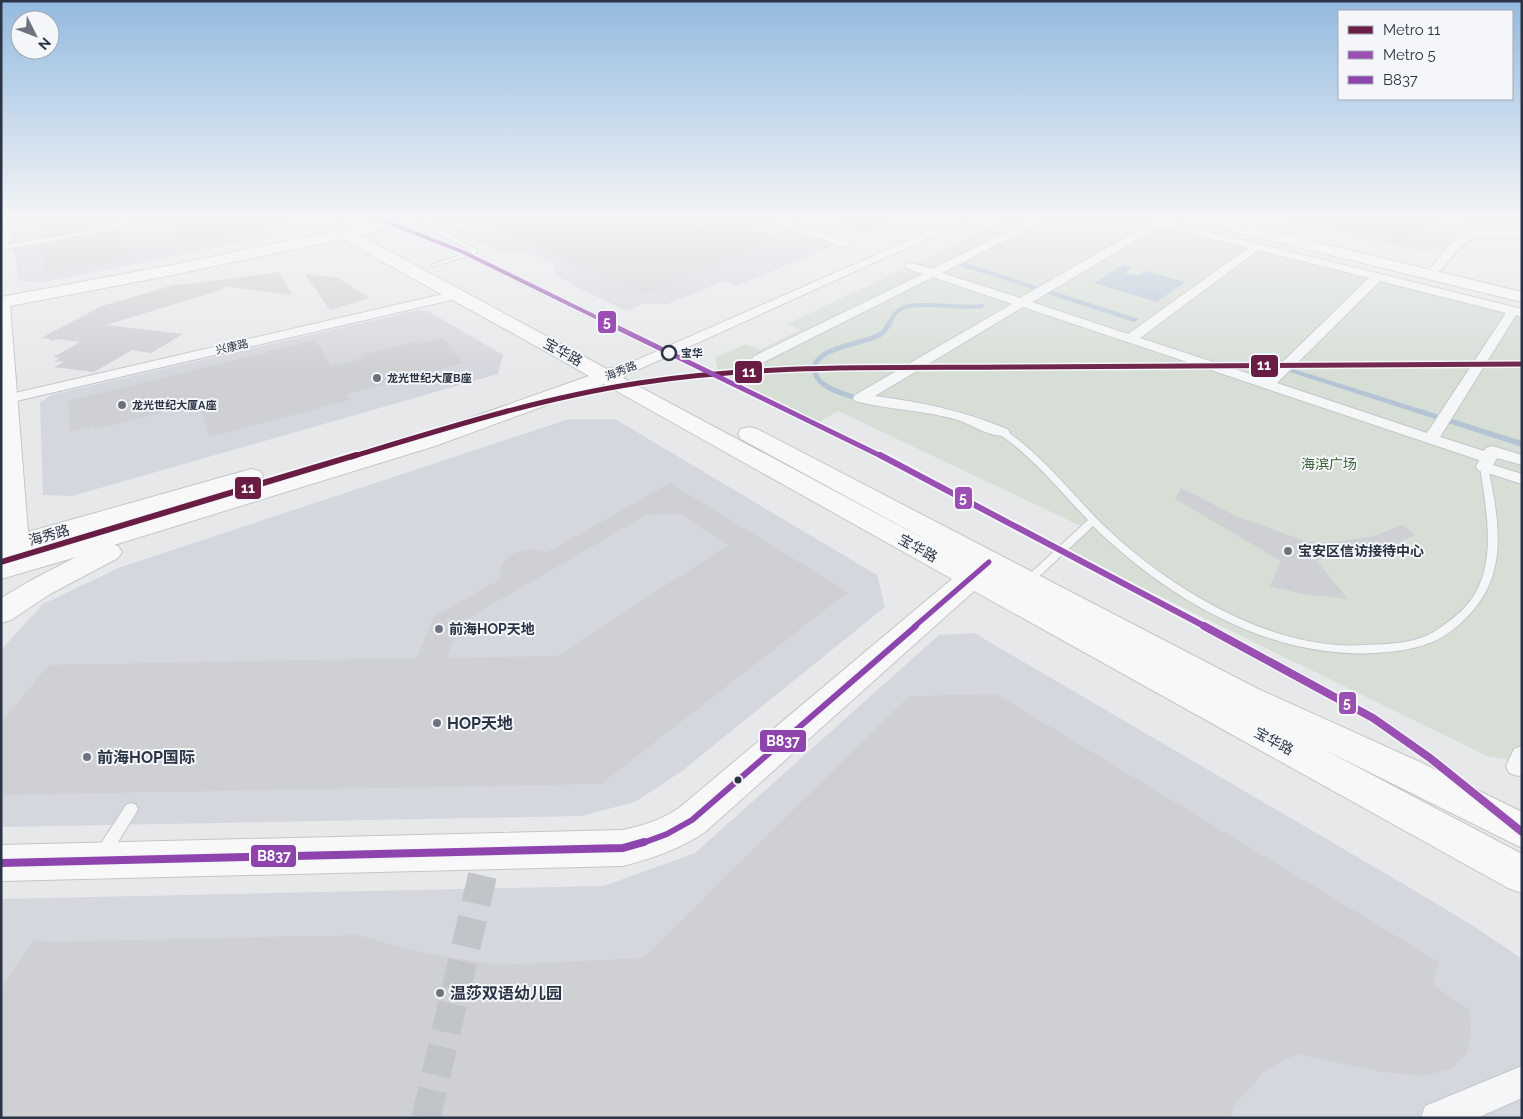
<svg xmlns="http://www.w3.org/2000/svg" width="1523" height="1119" font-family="Raleway,'Noto Sans SC',sans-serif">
<rect width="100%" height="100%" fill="#e6e8ea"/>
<path fill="#d4d7dd" d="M8 217H277L291 225 276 235 45 282 19 281Z
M448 217H750L834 245 736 286 724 281 668 304H643L627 311 570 284 571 283 557 276 554 264 533 254 526 255 516 251 507 254 434 224 441 219Z
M1269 217H1434L1447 225 1455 232 1441 249 1420 251Z
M1462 217H1522V227H1480Z
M418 310 428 311 503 355 498 374 72 496 43 495 40 403 51 395Z
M569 419H615L877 575 885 607 682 771 635 802 581 816 1 827V650L43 604 121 567Z
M974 633 1417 892 1475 927 1522 959V1118H1V899L604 886 695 853 939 635Z"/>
<path fill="#d6ded6" d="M1014 217H1138L1522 313V762L1487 756 1063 549 1085 528 838 411 812 426 720 380 715 358 746 344 760 350 800 330 787 324Z"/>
<path fill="#b4c4d5" d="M859 217H898L863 232 838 225Z
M959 261 1139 319 1134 322 954 264Z
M1123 265 1132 267 1125 273 1138 276 1146 271 1185 282 1157 302 1094 283Z
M1287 367 1522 441V447L1284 370Z"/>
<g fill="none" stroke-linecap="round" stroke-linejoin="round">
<path stroke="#b4c4d5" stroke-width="4" d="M890 323C892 318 895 313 899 310 916 299 960 310 982 306"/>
<path stroke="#b4c4d5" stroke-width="5" d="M853 397C841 393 818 387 815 372 809 347 867 344 881 334 885 331 888 326 890 322"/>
</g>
<path fill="#ced0d3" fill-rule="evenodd" d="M34 217H114L115 223 42 237Z
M191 217H252L268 226 241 235 197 244H182L170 222Z
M532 217H674L686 221 700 229 726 220 783 239 645 294 494 229Z
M1320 217H1431L1408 242 1319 224Z
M116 230 119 233 130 259 47 275 41 248 42 244Z
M279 272 292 295 223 286 224 289 106 325 183 334 151 353 132 350 94 372 54 367 64 362 54 361 60 358 53 357 80 342 58 339 51 341 50 339 41 338 102 306 177 284 183 285Z
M305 274 339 278 369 298 330 310Z
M443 338 463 363 347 394 350 400 209 437 198 399 166 407V411L95 430 94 426 70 432 68 401 316 340 331 367 363 358 361 355 418 341 420 344Z
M670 483 848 592 601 784 1 795V722L49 665 417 658 433 617 501 579 500 567 508 556 524 550H540L546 553ZM680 514 728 545 557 656 447 658 460 623 646 515Z
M1181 488 1236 516 1305 541 1329 543 1350 540 1374 536 1402 525 1415 535 1388 548 1367 554 1316 560 1348 599 1303 594 1270 586 1281 561 1175 499Z
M996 694 1439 962 1433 985 1469 1009 1471 1031 1467 1053 1452 1068 1424 1076 1383 1072 1296 1054 1265 1071 1236 1103 1230 1118H1V988L34 940 45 942 357 935 423 953 499 965 643 958 909 696Z"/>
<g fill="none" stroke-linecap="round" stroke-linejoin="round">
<path stroke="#c1c4c9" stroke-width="29" stroke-dasharray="29 15" stroke-linecap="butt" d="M426 1118 488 852"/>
<defs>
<path id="lane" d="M138 217H147L111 230 1 250V246L110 227Z
M481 218 486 219 444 232 476 249 477 253 431 267V265L472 251 437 233V231Z
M999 430H1005C1041 455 1067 488 1097 519 1163 585 1269 651 1364 645 1389 644 1416 644 1437 630 1450 621 1462 612 1471 600 1498 563 1486 508 1480 467L1484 464 1488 467C1494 497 1501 530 1496 561 1491 591 1474 614 1450 632 1428 648 1402 651 1375 653 1269 659 1167 598 1093 526L1030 585H1022L1021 583 1022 581 1088 520C1059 490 1034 458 999 434Z
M131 803 136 805 138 809 136 813 108 858 103 859 98 858 96 853 98 848 126 805Z"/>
<path id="street" d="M760 217H775L849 242 850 244 845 247 841 246Z
M962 217H975L633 372 628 373 621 369 623 366Z
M1038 217H1051L942 273 1020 298 1150 223 1133 217H1150L1522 309V317L1516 315 1440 437 1484 451 1486 448 1492 446 1522 455V465L1497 458 1493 465 1522 474V484L1478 470 1476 467 1479 460 1023 307 875 396C921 402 964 411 1007 429L1010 432 1007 435C993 439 974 426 961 421 926 410 890 410 855 401L853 398 855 395 1012 304 933 277 764 362H754L752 359 754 356 923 274 907 268 905 266 907 264 911 263 932 269ZM1160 226 1248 248 1128 334 1032 302ZM1258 250 1369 278 1265 379 1140 338ZM1380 281 1506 313 1427 433 1277 383Z
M1221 217H1232L1225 222 1221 221Z
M1444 217H1457L1480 230H1522V236C1471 235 1473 232 1440 271L1436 272 1430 269C1440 255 1452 238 1469 232Z
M456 291 460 292 462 295 460 298 12 402 1 406 2 396Z
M1522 746V775L1518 776 1509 773 1506 766 1514 749Z
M1522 1066V1098L1477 1118H1421L1425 1106Z"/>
<path id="secondary" d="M309 217H327L347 229 403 217H431L429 220 359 235 607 369 619 366 626 368 629 372 623 378 941 548 741 439 738 434 741 429 749 427 757 429 1256 688 1422 763 1522 812V848L1325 750 1522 854V893L1508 888 974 591 705 832C680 849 653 858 623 866L1 881V845L623 830C645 825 659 821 679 808L952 579 604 384 435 446 114 545 118 546 122 552 118 558 50 594 11 620 1 623V598L30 581 76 557 1 579V297L172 265 331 232ZM343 239C424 286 508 329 589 376L419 436 26 553V551L260 481 263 476 260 471 251 469 28 532 10 306 172 275Z
M1185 217H1211L1522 292V302L1187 220Z"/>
</defs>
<use href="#lane" stroke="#c4c6c8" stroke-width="2"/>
<use href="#street" stroke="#c4c6c8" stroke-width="2"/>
<use href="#secondary" stroke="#c4c6c8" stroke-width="2"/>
<use href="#lane" fill="#f5f6f7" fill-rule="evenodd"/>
<use href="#street" fill="#f5f6f7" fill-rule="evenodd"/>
<use href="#secondary" fill="#f8f8f8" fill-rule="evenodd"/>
<defs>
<path id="bus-1-far2" d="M914 627 989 562"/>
<path id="bus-1-far1" d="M640 844 667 834 692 820 916 626"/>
<path id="bus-1" d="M1 863 623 848 644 842"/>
</defs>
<use href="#bus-1-far2" stroke="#f4f6f9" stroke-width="9"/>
<use href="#bus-1-far1" stroke="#f4f6f9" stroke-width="10"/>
<use href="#bus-1" stroke="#f4f6f9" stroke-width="12"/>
<use href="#bus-1-far2" stroke="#8e44ad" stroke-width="5"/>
<use href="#bus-1-far1" stroke="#8e44ad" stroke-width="6"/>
<use href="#bus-1" stroke="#8e44ad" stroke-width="8"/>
<defs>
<path id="metro-1-far1" d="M351 457C446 428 541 398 639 383 762 364 888 368 1012 367 1182 366 1352 365 1522 364"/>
<path id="metro-1" d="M1 562 356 455"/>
<path id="metro-2-far3" d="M375 217 463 252 608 323"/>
<path id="metro-2-far2" d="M606 322 883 457"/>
<path id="metro-2-far1" d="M880 455 1206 627"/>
<path id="metro-2" d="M1204 626 1373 718 1430 758 1522 832"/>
</defs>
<use href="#metro-1-far1" stroke="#f4f6f9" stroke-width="8"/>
<use href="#metro-1" stroke="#f4f6f9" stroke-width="10"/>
<use href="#metro-2-far3" stroke="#f4f6f9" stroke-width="6"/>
<use href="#metro-2-far2" stroke="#f4f6f9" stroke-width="8"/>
<use href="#metro-2-far1" stroke="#f4f6f9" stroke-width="10"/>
<use href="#metro-2" stroke="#f4f6f9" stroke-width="11"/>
<use href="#metro-1-far1" stroke="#6a1d44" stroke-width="5"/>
<use href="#metro-1" stroke="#6a1d44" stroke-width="6"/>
<use href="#metro-2-far3" stroke="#9950b2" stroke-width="4"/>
<use href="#metro-2-far2" stroke="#9950b2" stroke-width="5"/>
<use href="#metro-2-far1" stroke="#9950b2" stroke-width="6"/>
<use href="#metro-2" stroke="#9950b2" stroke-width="8"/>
</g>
<linearGradient id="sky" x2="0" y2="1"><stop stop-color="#93bae0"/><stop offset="0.58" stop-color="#f4f5f6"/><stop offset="1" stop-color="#f4f5f6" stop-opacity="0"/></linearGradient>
<rect width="1523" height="374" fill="url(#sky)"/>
<circle fill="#f4f6f9" stroke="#2b3445" stroke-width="2.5" cx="669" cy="353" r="7"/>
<g fill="#6c737f" stroke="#f4f6f9" stroke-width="2">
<circle cx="377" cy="378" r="5"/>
<circle cx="122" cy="405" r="5"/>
<circle cx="1288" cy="551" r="5"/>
<circle cx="439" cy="629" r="5"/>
<circle cx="437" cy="723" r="5"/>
<circle cx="87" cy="757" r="5"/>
<circle cx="440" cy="993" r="5"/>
</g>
<circle fill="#2b3445" stroke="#f4f6f9" stroke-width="2" cx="738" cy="780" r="4.5"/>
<g text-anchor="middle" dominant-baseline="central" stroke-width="4" stroke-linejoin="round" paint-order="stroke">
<g font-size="11" fill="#2b3445" stroke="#f4f6f9">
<text transform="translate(232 347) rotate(-13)">兴康路</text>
<text transform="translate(621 371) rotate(-22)">海秀路</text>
</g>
<g font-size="11" font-weight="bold" fill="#2b3445" stroke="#f4f6f9" text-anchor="start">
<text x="681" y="353">宝华</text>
</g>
<g font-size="11" font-weight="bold" fill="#2b3445" stroke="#f4f6f9" text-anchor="start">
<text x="387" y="378">龙光世纪大厦B座</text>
<text x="132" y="405">龙光世纪大厦A座</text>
</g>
<g font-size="14" fill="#2b3445" stroke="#f4f6f9">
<text transform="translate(563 352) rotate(29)">宝华路</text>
<text transform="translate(49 535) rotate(-16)">海秀路</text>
<text transform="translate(918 548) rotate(29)">宝华路</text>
<text transform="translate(1274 741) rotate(28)">宝华路</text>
</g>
<g font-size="14" fill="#3f6138" stroke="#f4f6f9">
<text x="1329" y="464">海滨广场</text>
</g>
<g font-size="14" font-weight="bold" fill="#2b3445" stroke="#f4f6f9" text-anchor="start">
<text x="1298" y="551">宝安区信访接待中心</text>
<text x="449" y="629">前海HOP天地</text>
</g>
<g font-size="16" font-weight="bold" fill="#2b3445" stroke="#f4f6f9" text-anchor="start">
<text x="447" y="723">HOP天地</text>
<text x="97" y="757">前海HOP国际</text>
<text x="450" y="993">温莎双语幼儿园</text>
</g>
</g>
<g stroke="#f4f6f9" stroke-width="2">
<rect x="597" y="310" width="20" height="24" rx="5" fill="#9950b2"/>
<rect x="1250" y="354" width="29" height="24" rx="5" fill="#6a1d44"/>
<rect x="734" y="360" width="29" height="24" rx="5" fill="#6a1d44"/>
<rect x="234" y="476" width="28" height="24" rx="5" fill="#6a1d44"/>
<rect x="954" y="486" width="19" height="24" rx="5" fill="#9950b2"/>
<rect x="1338" y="691" width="19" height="24" rx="5" fill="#9950b2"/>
<rect x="759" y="729" width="48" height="24" rx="5" fill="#8e44ad"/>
<rect x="250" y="844" width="47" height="24" rx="5" fill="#8e44ad"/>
</g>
<g font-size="14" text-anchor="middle" font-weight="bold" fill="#fff">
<text x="607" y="327">5</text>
<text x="1264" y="370">11</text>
<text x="749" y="377">11</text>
<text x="248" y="493">11</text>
<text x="963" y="503">5</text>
<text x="1347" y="708">5</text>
<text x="783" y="746">B837</text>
<text x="274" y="861">B837</text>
</g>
<rect width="1523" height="1119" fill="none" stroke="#2b3445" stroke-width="5"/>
<rect x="1338" y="10" width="175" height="90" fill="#f4f6f9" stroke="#a4a8b1"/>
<rect x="1348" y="26" width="25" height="8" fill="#6a1d44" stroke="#a4a8b1"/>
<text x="1383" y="35" font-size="15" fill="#2b3445">Metro 11</text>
<rect x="1348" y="51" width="25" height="8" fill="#9950b2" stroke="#a4a8b1"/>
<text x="1383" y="60" font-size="15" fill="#2b3445">Metro 5</text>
<rect x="1348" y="76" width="25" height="8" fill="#8e44ad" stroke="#a4a8b1"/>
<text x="1383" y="85" font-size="15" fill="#2b3445">B837</text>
<g transform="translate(35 35) rotate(132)"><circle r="24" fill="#f4f6f9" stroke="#a4a8b1"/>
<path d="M0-4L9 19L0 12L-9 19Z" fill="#6c737f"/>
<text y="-8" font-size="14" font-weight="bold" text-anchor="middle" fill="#2b3445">N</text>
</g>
</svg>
